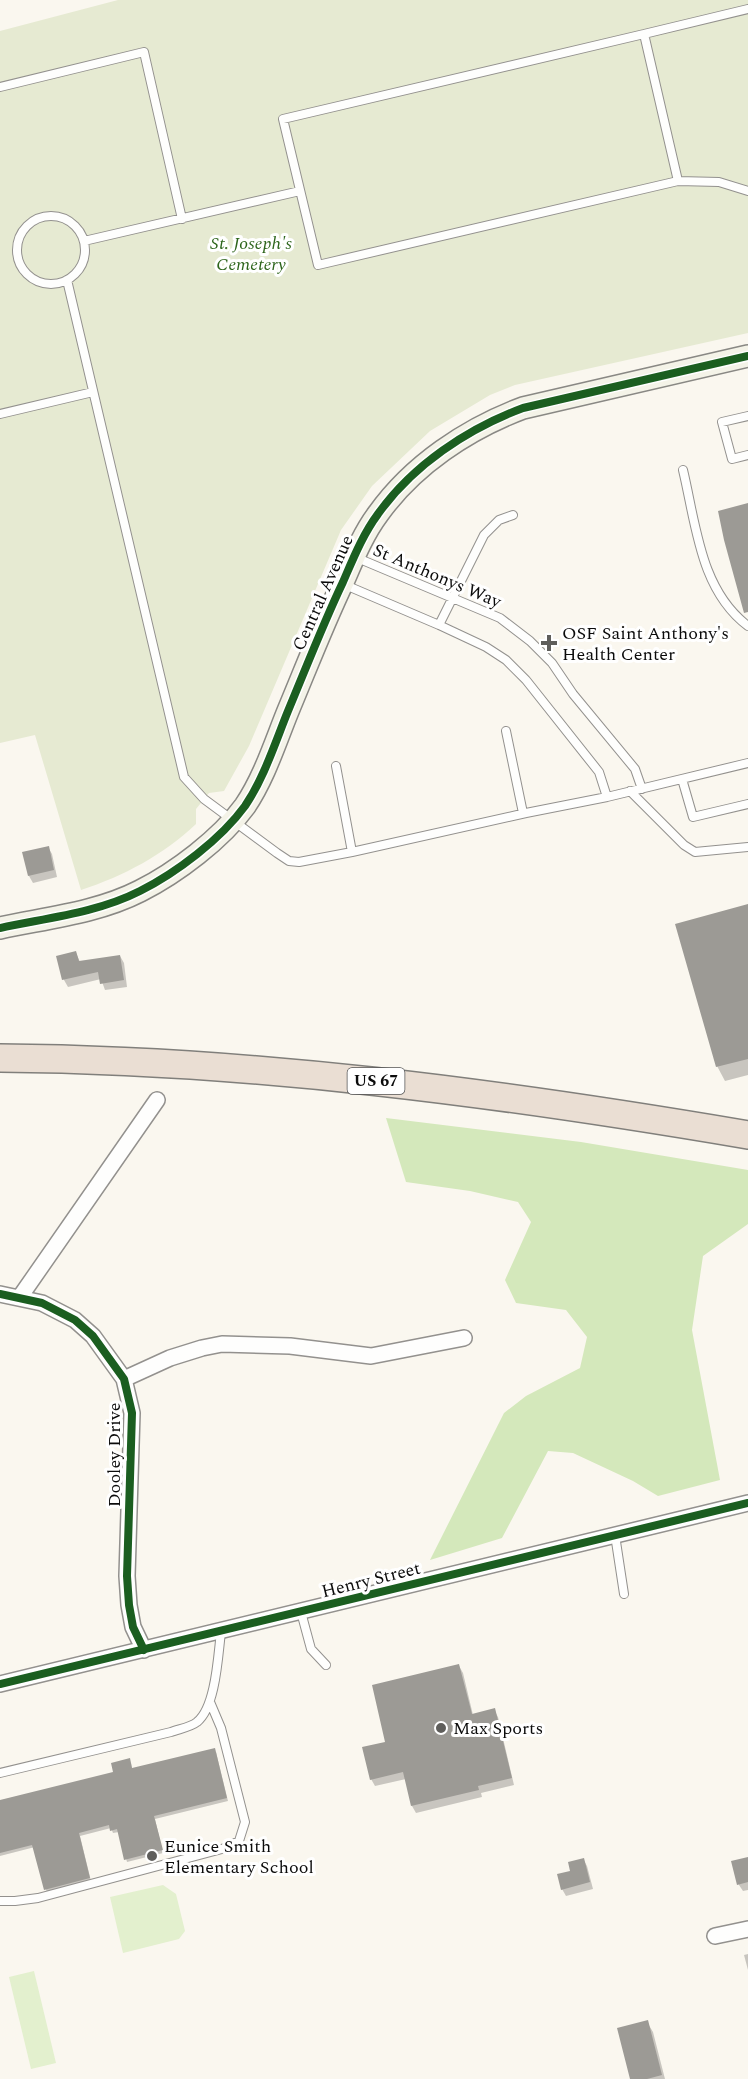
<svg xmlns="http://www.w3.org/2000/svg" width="748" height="2079" font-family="Spectral,serif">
<rect width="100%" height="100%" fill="#faf7ef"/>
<path fill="#e3f0ce" d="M163 1885 176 1894 185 1931 179 1939 123 1953 110 1897Z
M34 1971 56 2063 31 2069 9 1977Z"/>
<path fill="#d4e8bb" d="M386 1118 581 1142 748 1170V1224L703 1256 692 1330 720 1480 658 1496 633 1481 573 1453 548 1451 502 1538 430 1560 504 1413 526 1396 580 1368 587 1337 566 1310 516 1303 505 1280 531 1222 518 1202 470 1191 406 1182Z"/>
<path fill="#e6ead2" d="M118 0H748V333L515 385 490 395 430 431 372 486 341 530 249 746 224 791 209 793 196 809V824C163 855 124 876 81 890L35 735 0 743V31Z"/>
<path fill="#0003" d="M48 847 52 854 57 877 33 883 29 876 24 853Z
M748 906V1075L725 1081 717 1066Z
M76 953 80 962 120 956 124 963 127 987 105 990 101 979 68 987 64 980 58 957Z
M459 1666 463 1673 473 1715 494 1710 498 1717 514 1785 481 1793 482 1797 416 1813 412 1806 406 1779 375 1786 371 1779 387 1743Z
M216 1752 228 1801 155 1819 163 1853 127 1862 119 1832 113 1833 111 1828 80 1836 91 1881 47 1893 35 1847 0 1856V1801L115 1773 131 1763 132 1770Z
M748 1858V1890L743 1891 739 1885 733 1863Z
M583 1859 587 1866 593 1889 566 1896 562 1889 572 1872Z
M748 1954V1970L744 1955Z
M647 2022 653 2032 665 2079H632Z"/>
<path fill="#9c9a95" d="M748 503V612L744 613 724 540 718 511Z
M49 846 54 870 28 876 22 852Z
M748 904V1059L716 1067 675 924Z
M76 951 79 961 120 955 124 980 100 984 98 972 62 980 56 956Z
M459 1664 472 1714 495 1708 512 1778 478 1786 479 1790 411 1806 403 1772 370 1780 362 1747 385 1742 372 1685Z
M215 1748 227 1798 154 1816 163 1850 124 1860 117 1829 110 1831 109 1825 79 1833 90 1878 44 1890 32 1845 0 1853V1800L113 1772 111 1763 130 1758 132 1768Z
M748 1857V1882L737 1885 731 1861Z
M584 1858 590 1882 561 1890 557 1874 570 1871 568 1862Z
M648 2020 662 2075 647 2079H630L617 2028Z"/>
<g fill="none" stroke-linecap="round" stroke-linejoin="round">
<defs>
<path id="lane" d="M644 34 678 181 318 265 283 119Z
M644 34 748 9
M0 87 144 52 182 219
M678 181 719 182 748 191
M17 250a34 34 0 1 1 68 0a34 34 0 1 1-68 0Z
M84 241 300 191
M67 280 184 777 204 799 277 853 289 861 299 862 352 852 526 813 607 797 748 763
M0 414 93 392
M748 416 722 422 732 459 748 455
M683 470C696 524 700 590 748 626
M355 557 500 618 530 641 552 663 573 694 635 769 642 789
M343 584 439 625 486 647 506 660 526 680 599 772 607 797
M439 625 484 535 499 520 513 515
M506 731 523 813
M336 766 352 852
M682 779 693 817 748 804
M630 791 684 845 695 852 748 847
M615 1535 624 1594
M301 1612 311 1649 326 1665
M0 1773 171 1732C179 1729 191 1727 197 1722 216 1707 218 1655 221 1632
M0 1901H15L38 1898 222 1849 239 1841 245 1822 221 1728 210 1702"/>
<path id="street" d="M0 1294 42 1303 75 1320 93 1336 124 1379 132 1413 127 1576 129 1605 133 1627 144 1650
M20 1297 157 1100
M124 1379 170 1358 202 1348 222 1344 290 1346 371 1356 464 1338
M0 1684 748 1503
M715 1936 748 1929"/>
<path id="secondary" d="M0 928C46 918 97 913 140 891 176 873 221 839 245 806 264 778 275 743 288 711 306 668 323 624 343 582 353 559 363 534 378 514 413 465 467 429 523 408L748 356"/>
<path id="highway" d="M0 1058C252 1060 500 1093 748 1135"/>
</defs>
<use href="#lane" stroke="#93918e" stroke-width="10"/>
<use href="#street" stroke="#93918e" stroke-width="18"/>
<use href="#secondary" stroke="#898884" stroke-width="24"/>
<use href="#highway" stroke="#807f7b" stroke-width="30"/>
<use href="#lane" stroke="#fefefd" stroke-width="8"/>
<use href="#street" stroke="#fefefd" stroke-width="15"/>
<use href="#secondary" stroke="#f4f3e8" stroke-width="21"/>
<use href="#highway" stroke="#eaded3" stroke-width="27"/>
<defs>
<path id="cycleway" d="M0 928C46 918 97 913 140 891 176 873 221 839 245 806 264 778 275 743 288 711 306 668 323 624 343 582 353 559 363 534 378 514 413 465 467 429 523 408L748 356
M0 1294 42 1303 75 1320 93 1336 124 1379 132 1413 127 1576 129 1605 133 1627 144 1650
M0 1684 748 1503"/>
</defs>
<use href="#cycleway" stroke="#fff" stroke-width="11"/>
<use href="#cycleway" stroke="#1b5e20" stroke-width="8"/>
</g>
<g fill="#5f5e5b" stroke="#fff" stroke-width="2">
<path d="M546 634h6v6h6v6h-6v6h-6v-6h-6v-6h6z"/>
<circle cx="441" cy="1728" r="6"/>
<circle cx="152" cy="1856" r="6"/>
</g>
<g text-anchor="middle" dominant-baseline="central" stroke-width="6" stroke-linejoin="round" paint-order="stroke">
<rect fill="#fff" stroke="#545454" stroke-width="1.5" x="347.5" y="1068" width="57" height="26" rx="4.5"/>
<g font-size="16" font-weight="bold" fill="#0b0b0b">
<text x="376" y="1081">US 67</text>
</g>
<g font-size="18" font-style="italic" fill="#2c641a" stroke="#fff">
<text x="251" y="243">St. Joseph's<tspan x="251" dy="21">Cemetery</tspan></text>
</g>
<g font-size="18" fill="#0b0b0b" stroke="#fff">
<text transform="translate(437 576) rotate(23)">St Anthonys Way</text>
<text transform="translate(323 593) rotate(-66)">Central Avenue</text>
<text transform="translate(114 1455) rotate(-90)">Dooley Drive</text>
<text transform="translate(371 1580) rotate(-14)">Henry Street</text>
</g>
<g font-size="18" fill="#0b0b0b" stroke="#fff" text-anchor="start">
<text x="562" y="633">OSF Saint Anthony's<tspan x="562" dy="21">Health Center</tspan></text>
<text x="453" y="1728">Max Sports</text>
<text x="164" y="1846">Eunice Smith<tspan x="164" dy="21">Elementary School</tspan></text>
</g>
</g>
</svg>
